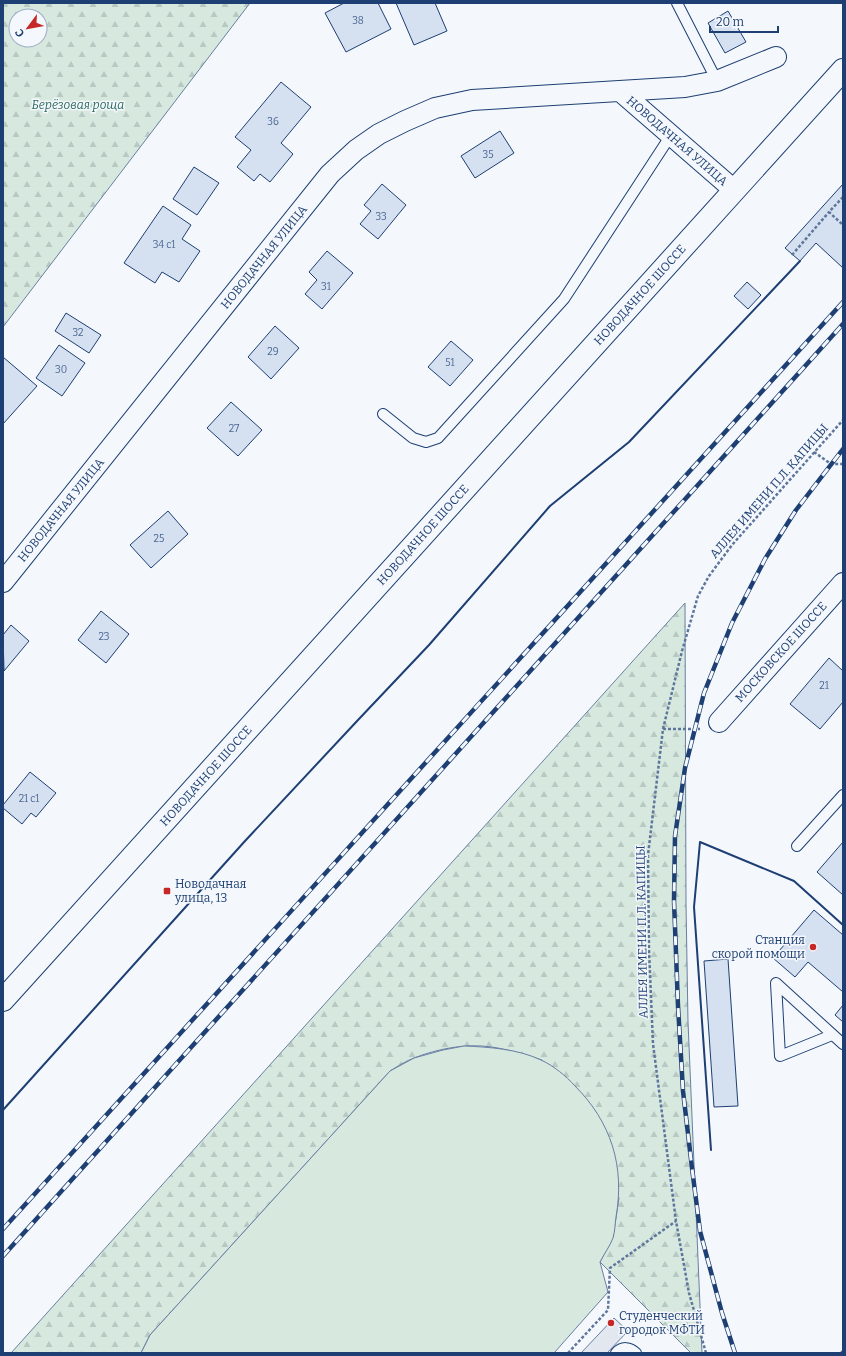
<svg xmlns="http://www.w3.org/2000/svg" width="846" height="1356" font-family="Bitter,serif">
<defs>
<pattern id="forest-firs" width="22" height="20" patternUnits="userSpaceOnUse"><rect width="22" height="20" fill="#d7e8df"/><path d="M5 1l3.5 6h-7zM16 11l3.5 6h-7z" fill="#b8c8c3"/></pattern>
</defs>
<rect width="100%" height="100%" fill="#f4f7fb"/>
<path fill="url(#forest-firs)" stroke="#687fa3" fill-rule="evenodd" d="M3 3H250L3 327ZM16 16H40V40H16Z
M685 603 686 904 688 1022 702 1353H691L600 1262 613 1237 619 1198 542 1060C525 1055 508 1049 491 1047 466 1043 437 1049 414 1058 406 1061 398 1066 390 1071L150 1335 141 1353H11Z"/>
<path fill="#d7e8df" stroke="#687fa3" d="M464 1046C489 1047 518 1049 541 1060 554 1066 566 1076 575 1086 611 1122 625 1166 616 1217 615 1224 615 1231 613 1238 610 1246 604 1254 600 1262L608 1292 554 1353H141L150 1335 390 1071 414 1058 443 1050Z"/>
<path fill="#e3e8f0" stroke="#687fa3" d="M614 1318 628 1331 607 1353H581Z"/>
<path fill="#d5e0f0" stroke="#1d3f73" d="M344 3H378L391 29 346 52 325 13Z
M396 3H435L447 31 414 45Z
M728 11 746 42 725 53 708 23Z
M281 82 311 107 281 143 293 154 270 182 260 174 254 181 237 167 251 150 235 137Z
M500 131 514 153 475 178 461 156Z
M194 167 219 183 197 215 173 199Z
M382 184 406 205 378 239 360 224 371 211 364 205Z
M843 184V268L816 243 800 261 785 248Z
M163 206 191 225 182 239 200 251 179 282 162 272 155 283 124 263Z
M327 251 353 273 322 309 305 294 317 280 309 272Z
M747 282 761 295 748 309 734 296Z
M66 313 101 335 89 353 55 331Z
M275 326 299 348 271 379 248 357Z
M451 341 473 360 450 386 428 367Z
M59 345 85 363 62 396 36 378Z
M3 357 37 386 3 424Z
M231 402 262 430 238 456 207 428Z
M168 511 188 534 151 568 130 545Z
M101 611 129 634 106 663 78 640Z
M11 625 29 641 4 671 3 635Z
M829 658 843 671V702L820 729 790 704Z
M30 772 56 793 36 817 31 813 22 824 3 808V805Z
M843 842V895L817 872Z
M814 910 843 935V992L808 962 795 977 773 958Z
M728 959 738 1106 714 1107 704 961Z
M843 1005V1022L835 1015Z"/>
<g fill="none" stroke-linecap="round" stroke-linejoin="round">
<defs>
<path id="service" d="M677 3 717 81
M383 414 413 438 426 442 438 438 564 299 671 135
M797 846 843 795
M832 1035 780 1056 776 983 843 1044
M616 1353C622 1346 630 1347 636 1353"/>
<path id="minor" d="M620 91 734 190
M3 582 330 174 356 150 379 134 405 121 435 108 472 100 685 87 717 81 776 57
M719 722 843 583"/>
<path id="tertiary" d="M3 1000 843 70"/>
</defs>
<use href="#service" stroke="#1d3f73" stroke-width="12"/>
<use href="#minor" stroke="#1d3f73" stroke-width="22"/>
<use href="#tertiary" stroke="#1d3f73" stroke-width="24"/>
<path stroke="#5e769c" stroke-width="2.5" stroke-dasharray="3 2" stroke-linecap="butt" d="M843 197 829 212 843 225
M792 255 829 212
M814 452 831 464H843
M663 729H700
M568 1353 608 1310 610 1268 676 1221
M706 1353 689 1293 676 1221 653 1044 649 950 648 855 663 729 682 651 698 596 709 576 732 545 843 420
M841 1353 843 1351"/>
<use href="#service" stroke="#f4f7fb" stroke-width="10"/>
<use href="#minor" stroke="#f4f7fb" stroke-width="20"/>
<use href="#tertiary" stroke="#f4f7fb" stroke-width="22"/>
<defs>
<path id="rail" d="M3 1229 843 302
M3 1256 843 324
M735 1353 722 1313 700 1231 692 1168 683 1091 678 1006 674 901 675 836 685 768 704 693 732 623 765 559 796 510 843 449"/>
</defs>
<use href="#rail" stroke="#1d3f73" stroke-width="4.5"/>
<use href="#rail" stroke="#f4f7fb" stroke-width="3" stroke-dasharray="9" stroke-linecap="butt"/>
<path stroke="#1d3f73" stroke-width="2" d="M3 1110 245 841 358 720 429 645 550 506 629 442 800 261
M711 1150 694 907 700 842 794 881 843 925"/>
</g>
<g fill="#c62828" stroke="#f4f7fb" stroke-width="1.5">
<rect x="163" y="887" width="8" height="8" rx="2"/>
<circle cx="813" cy="947" r="4"/>
<circle cx="611" cy="1323" r="4"/>
</g>
<g text-anchor="middle" dominant-baseline="central" stroke-width="3" stroke-linejoin="round" paint-order="stroke">
<g font-size="10" fill="#4b6792">
<text x="358" y="21">38</text>
<text x="273" y="122">36</text>
<text x="488" y="155">35</text>
<text x="381" y="217">33</text>
<text x="164" y="245">34 с1</text>
<text x="326" y="287">31</text>
<text x="78" y="333">32</text>
<text x="273" y="352">29</text>
<text x="450" y="363">51</text>
<text x="61" y="370">30</text>
<text x="234" y="429">27</text>
<text x="159" y="539">25</text>
<text x="104" y="637">23</text>
<text x="824" y="686">21</text>
<text x="29" y="799">21 с1</text>
</g>
<g font-size="12" font-style="italic" fill="#2c6c60" stroke="#f4f7fb">
<text x="78" y="105">Берёзовая роща</text>
</g>
<g font-size="12" fill="#1d3f73" stroke="#f4f7fb">
<text transform="translate(677 141) rotate(41)">НОВОДАЧНАЯ УЛИЦА</text>
<text transform="translate(264 257) rotate(-51)">НОВОДАЧНАЯ УЛИЦА</text>
<text transform="translate(640 295) rotate(-48)">НОВОДАЧНОЕ ШОССЕ</text>
<text transform="translate(769 491) rotate(-49)">АЛЛЕЯ ИМЕНИ П.Л. КАПИЦЫ</text>
<text transform="translate(61 510) rotate(-51)">НОВОДАЧНАЯ УЛИЦА</text>
<text transform="translate(423 535) rotate(-48)">НОВОДАЧНОЕ ШОССЕ</text>
<text transform="translate(781 652) rotate(-48)">МОСКОВСКОЕ ШОССЕ</text>
<text transform="translate(206 776) rotate(-48)">НОВОДАЧНОЕ ШОССЕ</text>
<text transform="translate(642 932) rotate(-91)">АЛЛЕЯ ИМЕНИ П.Л. КАПИЦЫ</text>
</g>
<g font-size="12" fill="#1d3f73" stroke="#f4f7fb" text-anchor="start">
<text x="175" y="884">Новодачная<tspan x="175" dy="14">улица, 13</tspan></text>
<text x="805" y="940" text-anchor="end">Станция<tspan x="805" dy="14">скорой помощи</tspan></text>
<text x="619" y="1316">Студенческий<tspan x="619" dy="14">городок МФТИ</tspan></text>
</g>
</g>
<rect width="846" height="1356" fill="none" stroke="#1d3f73" stroke-width="8"/>
<g transform="translate(28 28) rotate(238)"><circle r="19" fill="#f4f7fb" stroke="#9eadc5"/>
<path d="M0-3L7 15L0 10L-7 15Z" fill="#c62828"/>
<text y="-6" font-size="11" font-weight="bold" text-anchor="middle" fill="#1d3f73">С</text>
</g>
<path d="M710 26v6h68v-6" fill="none" stroke="#1d3f73" stroke-width="2"/>
<text x="716" y="26" font-size="12" fill="#1d3f73" stroke="#f4f7fb" stroke-width="3" paint-order="stroke">20 m</text>
</svg>
